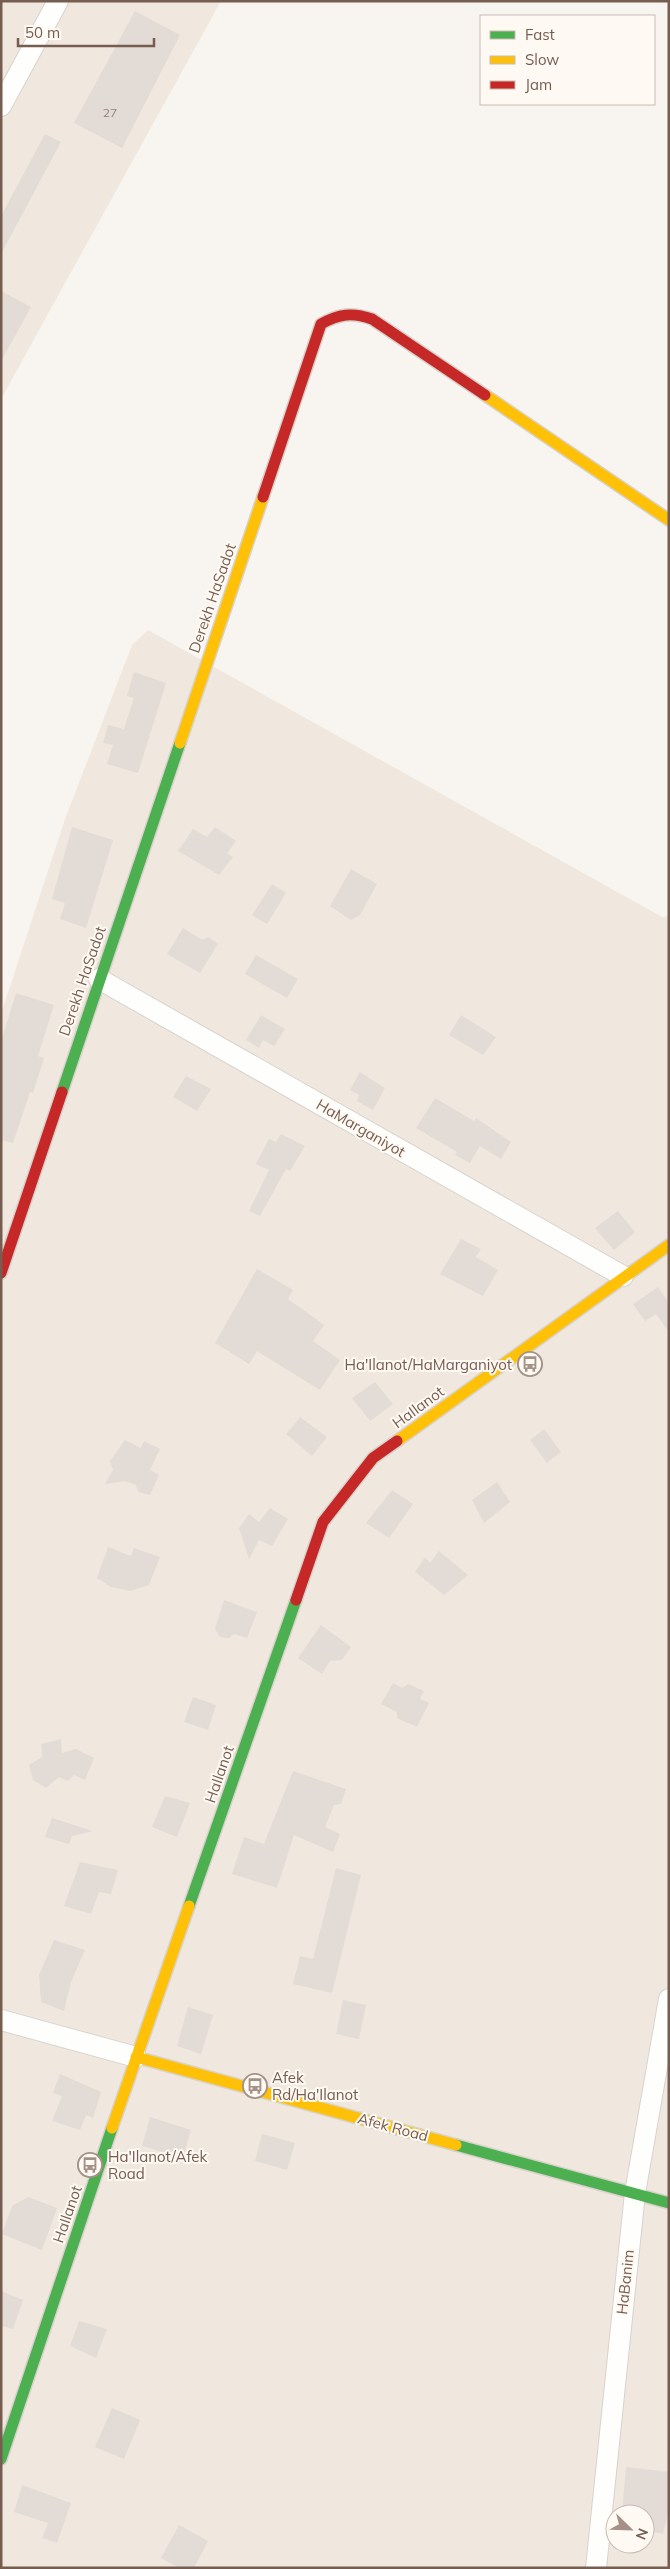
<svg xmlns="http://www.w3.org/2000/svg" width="670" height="2569" font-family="Mulish,sans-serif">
<rect width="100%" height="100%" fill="#f8f5f0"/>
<path fill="#f0e8de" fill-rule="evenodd" d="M1 1H221L1 399Z
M148 630 664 918 669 913V2568H1V1014L65 819 132 645ZM615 2514H645V2544H615Z"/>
<path fill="#e3dbd5" d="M135 11 180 35 122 148 74 123Z
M45 134 61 142 1 254V216Z
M1 291 31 307 1 361Z
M134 672 166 683 138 773 107 764 113 745 103 743 108 725 124 729 134 698 127 696Z
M72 827 113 840 86 928 60 919 65 903 52 899Z
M215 827 236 841 227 853 233 857 219 875 178 851 193 829 207 837Z
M351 869 377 884 360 915 351 920 330 906Z
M272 884 286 893 267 924 252 915Z
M183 928 202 940 208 937 218 944 200 973 167 954Z
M256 955 298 979 287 998 245 974Z
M16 993 54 1005 38 1056 44 1058 33 1093 30 1092 13 1143 1 1140V1042Z
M261 1015 285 1029 274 1046 263 1040 259 1048 246 1040Z
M461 1015 496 1037 483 1055 449 1035Z
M360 1072 385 1088 373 1110 357 1101 359 1095 350 1090Z
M186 1076 211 1089 197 1111 173 1097Z
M435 1098 474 1121 476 1118 511 1142 501 1159 480 1146 470 1163 455 1155 457 1152 416 1128Z
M281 1134 305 1146 290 1171 286 1169 260 1216 249 1211 269 1170 256 1164 269 1139 276 1142Z
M618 1211 635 1232 614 1250 595 1228Z
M461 1239 481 1249 476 1257 498 1270 483 1296 440 1274Z
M257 1269 293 1290 288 1299 324 1325 313 1341 340 1360 320 1390 257 1351 249 1364 215 1343Z
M658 1287 669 1303V1332L656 1314 645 1321 633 1304Z
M375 1382 393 1404 370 1421 352 1398Z
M300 1417 327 1437 312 1456 286 1434Z
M544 1429 561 1452 547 1463 530 1440Z
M125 1440 141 1448 144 1441 160 1449 150 1470 159 1475 150 1495 138 1492 136 1485 124 1481 105 1484 113 1470 110 1461Z
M497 1482 510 1502 484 1523 472 1500Z
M392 1490 413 1504 389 1538 366 1523Z
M270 1508 288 1519 272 1546 259 1540 249 1559 239 1528 249 1514 259 1522Z
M108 1547 131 1556 134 1548 160 1557 149 1585 130 1591 111 1587 97 1578Z
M439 1551 468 1575 444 1595 415 1572 425 1557 430 1563Z
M224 1600 257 1612 247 1638 234 1634 229 1638 220 1637 215 1629Z
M321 1625 351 1647 342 1660 330 1661 322 1674 298 1658Z
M393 1683 402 1688 408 1684 424 1691 420 1699 429 1703 417 1727 397 1718V1712L381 1704Z
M193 1697 216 1705 208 1730 184 1722Z
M61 1739 62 1753 76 1749 94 1758 85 1780 74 1775 68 1781 59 1777 46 1788 33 1780 29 1765 42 1757 41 1744Z
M293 1771 346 1789 341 1804 334 1805 325 1827 340 1834 333 1852 294 1835 277 1888 232 1874 244 1837 264 1844Z
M165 1796 190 1803 177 1837 152 1827Z
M52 1818 93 1831 72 1836 69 1844 45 1837Z
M80 1862 118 1870 111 1894 99 1892 91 1914 64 1906Z
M336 1868 361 1875 332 1993 293 1984 300 1956 313 1959Z
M54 1940 85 1950 71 1982 64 2011 41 2002 39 1975Z
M343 2000 366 2005 359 2039 336 2034Z
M188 2007 213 2015 201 2054 177 2046Z
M60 2074 101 2092 93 2118 86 2115 80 2130 52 2121 62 2096 53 2093Z
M150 2117 191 2130 183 2158 142 2146Z
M262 2134 295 2143 287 2170 255 2161Z
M28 2197 57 2208 42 2250 2 2234 12 2206Z
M1 2291 23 2300 13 2329 1 2326Z
M79 2321 107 2329 96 2358 70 2346Z
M112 2408 140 2420 124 2459 95 2447Z
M626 2467 669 2472V2510L663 2534 645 2530V2514H622Z
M22 2485 71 2503 57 2543 42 2538 48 2523 14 2512Z
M179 2525 208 2541 194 2568H179L161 2558Z"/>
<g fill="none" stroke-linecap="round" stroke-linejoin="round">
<defs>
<path id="street" d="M1 106 58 1
M99 979 623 1276
M1 2020 136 2057
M596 2568 635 2193 669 1999"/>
<path id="fast" d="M62 1092 180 743
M189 1906 296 1600
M456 2145 669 2203
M1 2459 112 2128"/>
<path id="slow" d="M485 395 669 520
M180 743 263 497
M397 1441 669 1245
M136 2057 456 2145
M112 2128 189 1906"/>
<path id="jam" d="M263 497 321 324C339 314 352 312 372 319L485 395
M1 1273 62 1092
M296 1600 323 1522 373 1458 397 1441"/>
</defs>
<use href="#street" stroke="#d8d2ce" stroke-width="22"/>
<use href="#fast" stroke="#d8d2cc" stroke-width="14"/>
<use href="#slow" stroke="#d8d2cc" stroke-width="14"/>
<use href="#jam" stroke="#d8d2cc" stroke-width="14"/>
<use href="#street" stroke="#fefefd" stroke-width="20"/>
<use href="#fast" stroke="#4caf50" stroke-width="11"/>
<use href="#slow" stroke="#ffc107" stroke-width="11"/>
<use href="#jam" stroke="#c62828" stroke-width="11"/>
</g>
<defs>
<symbol id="bus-ring" viewBox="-11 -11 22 22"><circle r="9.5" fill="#fefaf3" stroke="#a49288" stroke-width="1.5"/><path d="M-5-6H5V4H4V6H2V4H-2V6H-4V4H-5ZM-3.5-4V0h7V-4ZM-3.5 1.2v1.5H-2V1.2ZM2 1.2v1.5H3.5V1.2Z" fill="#a49288"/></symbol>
</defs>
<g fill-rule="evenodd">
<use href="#bus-ring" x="516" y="1350" width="28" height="28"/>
<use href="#bus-ring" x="241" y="2072" width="28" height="28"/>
<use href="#bus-ring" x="76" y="2151" width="28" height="28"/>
</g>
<g text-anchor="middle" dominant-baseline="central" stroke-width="4" stroke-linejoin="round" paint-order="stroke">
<g font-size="12" fill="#947e74">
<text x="110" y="112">27</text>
</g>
<g font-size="15" fill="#775c50" stroke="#fefaf3">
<text transform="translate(212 598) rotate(-71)">Derekh HaSadot</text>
<text transform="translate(82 981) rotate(-71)">Derekh HaSadot</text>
<text transform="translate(361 1128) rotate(30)">HaMarganiyot</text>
<text transform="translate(418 1407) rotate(-36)">HaIlanot</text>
<text transform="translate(219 1774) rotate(-71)">HaIlanot</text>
<text transform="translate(393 2127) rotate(15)">Afek Road</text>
<text transform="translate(67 2214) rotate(-71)">HaIlanot</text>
<text transform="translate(625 2282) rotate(-84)">HaBanim</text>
</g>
<g font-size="15" fill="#775c50" stroke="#fefaf3" text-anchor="start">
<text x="512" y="1364" text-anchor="end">Ha'Ilanot/HaMarganiyot</text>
<text x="272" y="2077">Afek<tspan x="272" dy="17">Rd/Ha'Ilanot</tspan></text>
<text x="108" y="2156">Ha'Ilanot/Afek<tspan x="108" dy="17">Road</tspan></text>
</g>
</g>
<rect width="670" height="2569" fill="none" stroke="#775c50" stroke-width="5"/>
<rect x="480" y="15" width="175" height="90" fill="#fefaf3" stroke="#c8bbb2"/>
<rect x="490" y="31" width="25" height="8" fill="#4caf50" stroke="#c8bbb2"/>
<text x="525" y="40" font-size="15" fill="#775c50">Fast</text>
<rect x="490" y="56" width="25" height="8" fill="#ffc107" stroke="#c8bbb2"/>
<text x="525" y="65" font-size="15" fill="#775c50">Slow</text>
<rect x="490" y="81" width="25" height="8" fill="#c62828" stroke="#c8bbb2"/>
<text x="525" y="90" font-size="15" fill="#775c50">Jam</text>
<g transform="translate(630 2529) rotate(113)"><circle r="24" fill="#fefaf3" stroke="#c8bbb2"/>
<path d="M0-4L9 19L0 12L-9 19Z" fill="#a49288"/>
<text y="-8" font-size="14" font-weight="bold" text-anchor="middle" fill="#775c50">N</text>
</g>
<path d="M18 38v8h136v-8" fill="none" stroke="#775c50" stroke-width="2.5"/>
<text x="25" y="38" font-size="15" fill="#775c50" stroke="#fefaf3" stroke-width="4" paint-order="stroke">50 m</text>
</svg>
